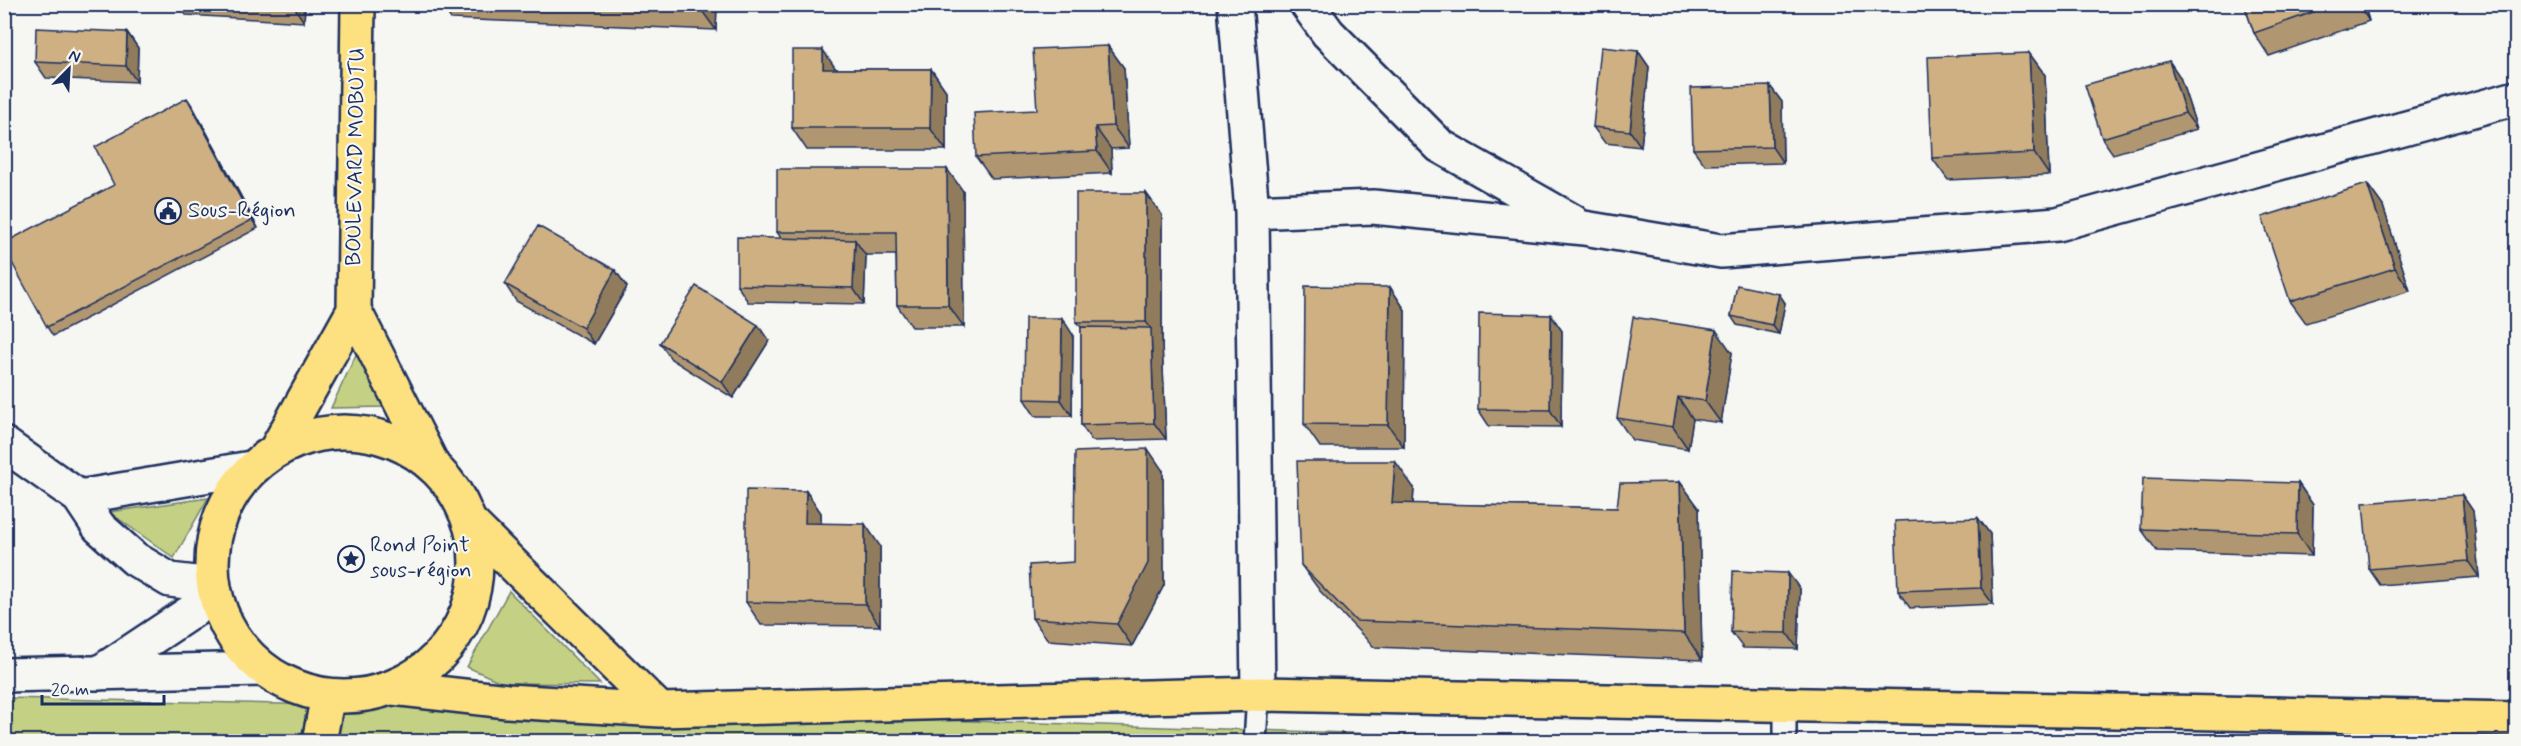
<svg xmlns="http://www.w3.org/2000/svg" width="2521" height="746" font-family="Mynerve,sans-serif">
<rect width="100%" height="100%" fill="#f6f6f2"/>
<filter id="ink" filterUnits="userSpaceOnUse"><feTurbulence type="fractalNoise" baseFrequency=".0167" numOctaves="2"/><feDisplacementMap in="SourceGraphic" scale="12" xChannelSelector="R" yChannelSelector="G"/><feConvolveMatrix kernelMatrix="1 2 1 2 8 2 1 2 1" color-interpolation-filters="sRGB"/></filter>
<g filter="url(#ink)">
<path fill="#c4d083" stroke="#708070" stroke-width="1.5" d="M360 346 386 407 331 408Z
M208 498 174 558 109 512Z
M509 591 600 684 503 683 467 667Z
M5 698 788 715 1596 741 5 742Z"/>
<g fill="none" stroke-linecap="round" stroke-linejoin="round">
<defs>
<path id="lane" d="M1255 742 1258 694
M1785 742V706"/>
<path id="street" d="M1235 4 1252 212 1258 694
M1307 4 1328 33 1440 146 1572 221
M1252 212 1373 207 1584 228 1721 251 2057 224 2516 98
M4 444 79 497 99 527 135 559 170 580 213 585
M79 497 251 468"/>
<path id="secondary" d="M99 673 215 596
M4 675 263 669"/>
<path id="primary" d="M358 4 354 310 432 464
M212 564a132 132 0 1 1 264 0a132 132 0 1 1-264 0Z
M277 448 354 310
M471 523 660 710
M393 688 507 701 660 710 1258 694 2516 719
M319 742 328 695"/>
</defs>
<use href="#lane" stroke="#1b2f5e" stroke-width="26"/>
<use href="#street" stroke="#1b2f5e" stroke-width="38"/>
<use href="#secondary" stroke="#1b2f5e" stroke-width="38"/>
<use href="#primary" stroke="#1b2f5e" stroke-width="38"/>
<use href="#lane" stroke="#f6f6f2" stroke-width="21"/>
<use href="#street" stroke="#f6f6f2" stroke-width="33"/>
<use href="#secondary" stroke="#f6f6f2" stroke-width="33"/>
<use href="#primary" stroke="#fde080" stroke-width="33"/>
</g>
<path fill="#b19771" stroke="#1b2f5e" stroke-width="1.5" d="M4 4H10V24H4Z
M179 4H305L304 22 186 15Z
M441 4H717L716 30 451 19Z
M2244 4H2364L2369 21 2269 56 2254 33Z
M127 32 138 48 137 82 46 78 35 62Z
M1108 46 1124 68 1129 148 1111 149 1112 173 992 179 976 157 1037 110Z
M1638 51 1649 67 1641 147 1605 143 1593 127Z
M2029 53 2045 75 2049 175 1948 180 1932 158Z
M2169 61 2180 77 2197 129 2113 154 2102 138Z
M836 69H931L946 91V150H807L792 128Z
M1770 86 1782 102 1783 163 1705 165 1693 149Z
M193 107 258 228 53 336 47 327 114 185Z
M2367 184 2383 206 2410 291 2306 323 2290 301Z
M963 191 964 327H912L897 305 896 255H865L866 256 864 304 748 302 737 285 781 238 777 232Z
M1146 193 1162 215V344L1166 439 1092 441 1081 425V327L1076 322Z
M615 270 627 287 594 344 516 301 505 284Z
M1390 287 1405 310 1404 447H1320L1304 424Z
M1779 294 1785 303 1779 334 1737 325 1731 316Z
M1551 315 1562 331 1561 427 1489 426 1478 409Z
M1073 335 1072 416H1035L1024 399Z
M769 341 733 398 671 359 660 343Z
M1732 353 1721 423 1693 419 1688 449 1632 440 1617 418Z
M1163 471 1164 585 1132 646 1048 640 1032 618 1074 562Z
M1680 482 1699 508 1702 660 1374 647 1320 591 1301 565 1414 488 1413 504 1617 508Z
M2298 483 2313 505 2312 556 2157 551 2141 529Z
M806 491 821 513V523L880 546V626L761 625 746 602Z
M2462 495 2473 511 2479 577 2380 585 2369 569Z
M1978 518 1990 534 1993 604 1910 608 1898 591Z
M1800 589 1798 649 1743 648 1731 632Z"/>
<path fill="#907b5c" stroke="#1b2f5e" stroke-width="1.5" d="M4 4H10V24L4 16Z
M292 4H305L304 22Z
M700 4H717L716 30 700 8Z
M2358 4H2364L2369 21Z
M127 32 138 48 137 82 126 66Z
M1108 46 1124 68 1129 148 1113 126Z
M823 50 838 72 823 69Z
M1638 51 1649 67 1641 147 1630 131Z
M2029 53 2045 75 2049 175 2034 153Z
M2169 61 2180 77 2197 129 2185 113Z
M931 69 946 91V150L930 128Z
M1770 86 1782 102 1783 163 1772 147Z
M187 98 193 107 258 228 252 220Z
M1095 127 1111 149 1112 173 1097 151Z
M947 169 963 191 964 327 948 305Z
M2367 184 2383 206 2410 291 2395 268Z
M1146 193 1162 215V344L1166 439 1154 423 1151 328 1146 322Z
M855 240 866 256 864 304 853 288Z
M615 270 627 287 594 344 583 328Z
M1390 287 1405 310 1404 447 1388 425Z
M1779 294 1785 303 1779 334 1772 325Z
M1551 315 1562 331 1561 427 1550 410Z
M1062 318 1073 335 1072 416 1061 400Z
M758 325 769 341 733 398 722 382Z
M1716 330 1732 353 1721 423 1705 401Z
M1678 397 1693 419 1688 449 1673 427Z
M1148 449 1163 471 1164 585 1132 646 1117 624Z
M1395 461 1414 488 1411 530 1392 503Z
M1680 482 1699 508 1702 660 1684 633Z
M2298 483 2313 505 2312 556 2297 534Z
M806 491 821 513V545L805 523Z
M2462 495 2473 511 2479 577 2468 561Z
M1978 518 1990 534 1993 604 1981 588Z
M865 524 880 546V626L865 604Z
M1788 573 1800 589 1798 649 1787 633Z"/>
<path fill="#ceb083" stroke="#1b2f5e" stroke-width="1.5" d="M624 4H700V8Z
M2244 4H2336L2254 33Z
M36 28 127 32 126 66 35 62Z
M1108 46 1113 126 1095 127 1097 151 976 157 974 113 1037 110 1033 49Z
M1601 47 1638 51 1630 131 1593 127Z
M792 50H823V69H931L930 128H792Z
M2029 53 2034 153 1932 158 1928 57Z
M2169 61 2185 113 2102 138 2085 85Z
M1770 86 1772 147 1693 149 1691 88Z
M187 98 252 220 47 327 4 248V243L114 185 95 147Z
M777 169H947L948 305H897L896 232H777Z
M2367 184 2395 268 2290 301 2262 217Z
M1076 193H1146V322H1076Z
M538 226 615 270 583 328 505 284Z
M737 237 855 240 853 288 737 285Z
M1737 285 1779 294 1772 325 1731 316Z
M696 286 758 325 722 382 660 343Z
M1305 286 1390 287 1388 425 1304 424Z
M1479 313 1551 315 1550 410 1478 409Z
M1633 317 1716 330 1705 401 1678 397 1673 427 1617 418Z
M1025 318H1062L1061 400 1024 399Z
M1081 327 1151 328 1154 423 1081 425Z
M1148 449V563L1117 624 1032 618 1029 565 1074 562 1075 452Z
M1297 461H1395L1392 503 1617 508 1620 483 1680 482 1684 633 1356 621 1301 565Z
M2143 478 2298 483 2297 534 2141 529Z
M746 490 806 491 805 523 865 524V604L746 602Z
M2462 495 2468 561 2369 569 2363 503Z
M1978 518 1981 588 1898 591 1895 521Z
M1733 571 1788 573 1787 633 1731 632Z
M955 738 1007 741H954Z"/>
</g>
<defs>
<symbol id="civic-ring" viewBox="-11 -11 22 22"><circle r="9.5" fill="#f6f6f2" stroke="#1b2f5e" stroke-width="1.5"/><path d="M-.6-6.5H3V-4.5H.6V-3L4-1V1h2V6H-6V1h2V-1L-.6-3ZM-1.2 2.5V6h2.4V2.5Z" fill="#1b2f5e"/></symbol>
<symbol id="sight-ring" viewBox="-11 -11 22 22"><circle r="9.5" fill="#f6f6f2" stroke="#1b2f5e" stroke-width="1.5"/><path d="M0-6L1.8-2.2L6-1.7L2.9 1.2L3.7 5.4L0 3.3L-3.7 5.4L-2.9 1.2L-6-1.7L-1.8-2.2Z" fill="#1b2f5e"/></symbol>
</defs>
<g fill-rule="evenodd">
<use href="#civic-ring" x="153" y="196" width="30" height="30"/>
<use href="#sight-ring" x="336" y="544" width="30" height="30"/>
</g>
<g text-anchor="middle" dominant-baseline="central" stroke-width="4.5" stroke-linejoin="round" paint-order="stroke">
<g font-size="22" fill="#1b2f5e" stroke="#f6f6f2">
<text transform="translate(356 157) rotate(-89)">BOULEVARD MOBUTU</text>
</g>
<g font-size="22" fill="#1b2f5e" stroke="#f6f6f2" text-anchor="start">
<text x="188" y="211">Sous-Région</text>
<text x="370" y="546">Rond Point<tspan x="370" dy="25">sous-région</tspan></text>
</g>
</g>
<rect width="2521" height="746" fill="none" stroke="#f6f6f2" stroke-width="24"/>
<rect x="12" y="12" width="2497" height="722" fill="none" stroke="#1b2f5e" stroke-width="2" filter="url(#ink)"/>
<g transform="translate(69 69) rotate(24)" stroke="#f6f6f2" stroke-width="4.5" paint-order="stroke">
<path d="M0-4.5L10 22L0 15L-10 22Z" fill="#1b2f5e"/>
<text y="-9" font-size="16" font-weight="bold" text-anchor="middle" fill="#1b2f5e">N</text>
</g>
<path d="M42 695v9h122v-9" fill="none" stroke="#1b2f5e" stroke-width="3"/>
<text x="51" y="695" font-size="18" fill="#1b2f5e" stroke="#f6f6f2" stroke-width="4.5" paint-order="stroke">20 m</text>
</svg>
